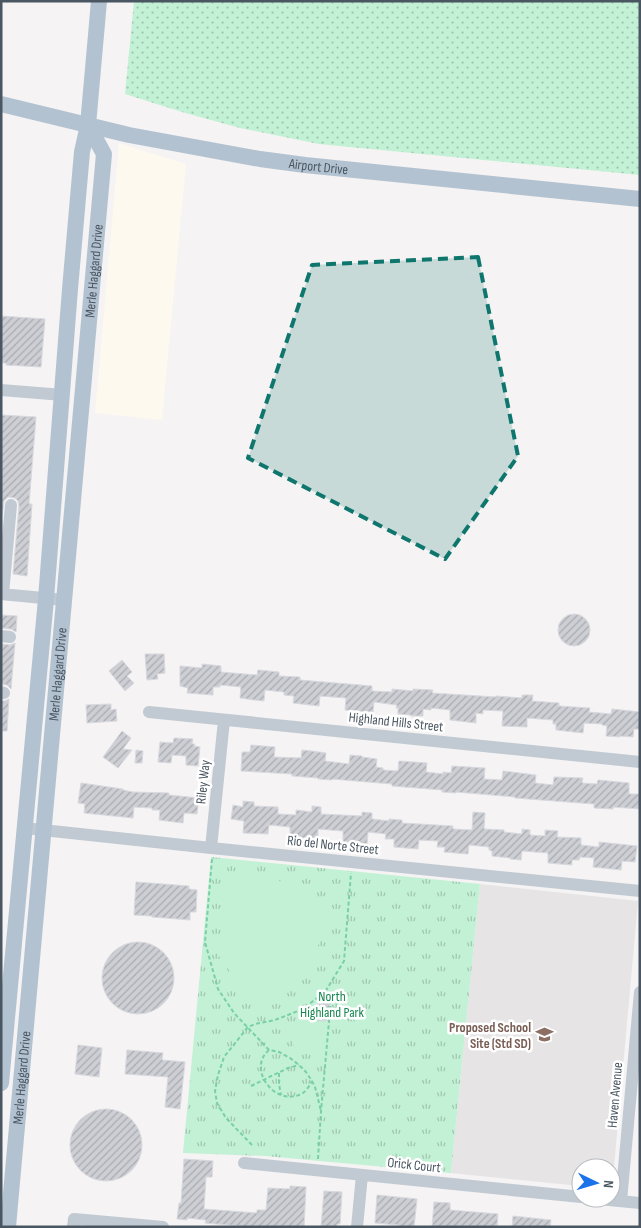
<svg xmlns="http://www.w3.org/2000/svg" width="641" height="1228" font-family="'Sofia Sans Condensed',sans-serif">
<defs>
<pattern id="grass-dots" width="8" height="8" patternUnits="userSpaceOnUse" patternTransform="scale(1.25)"><rect width="8" height="8" fill="#c3f1d5"/><path d="M2 2h.1M6 6h.1" fill="none" stroke="#a0c6b0" stroke-width="1.8" stroke-linecap="round"/></pattern>
<pattern id="park-tufts" width="24" height="20" patternUnits="userSpaceOnUse" patternTransform="scale(1.25)"><rect width="24" height="20" fill="#c3f1d5"/><path d="M3 7l-1-3M5 7V3M7 7l1-3M15 17l-1-3M17 17v-4M19 17l1-3" fill="none" stroke="#a0c6b0"/></pattern>
<pattern id="building-hatch" width="6" height="6" patternUnits="userSpaceOnUse" patternTransform="scale(1.25)"><rect width="6" height="6" fill="#cdcfd5"/><path d="M-1 1l2-2M0 6l6-6M5 7l2-2" fill="none" stroke="#a8abb0"/></pattern>
</defs>
<rect width="100%" height="100%" fill="#f5f3f3"/>
<path fill="#fdf9ef" d="M119 143 186 164 162 420 95 413Z"/>
<path fill="#e6e4e5" d="M480 884 638 901 612 1189H611V1168H581V1186L451 1173Z"/>
<path fill="url(#grass-dots)" d="M134 1H640V175L319 144 240 128 182 112 125 94Z"/>
<path fill="url(#park-tufts)" d="M211 857 480 884 451 1173 265 1156 183 1153Z"/>
<path fill="#c3f1d5" d="M229 871 272 875 292 891 328 903 333 911 317 948 315 967 295 988 268 1006 252 1003 219 956 221 926Z
M295 1021 327 1024 325 1055 293 1053Z"/>
<path fill="url(#building-hatch)" stroke="#d7d9de" d="M1 316 45 319 41 367 6 365V363H1Z
M1 415 36 417 29 504H32L27 576 13 574 19 506 18 501 15 498 8 497 4 501 1 523Z
M558 630a16 16 0 1 1 32 0a16 16 0 1 1-32 0Z
M1 615 17 616 16 632 11 629 1 628Z
M15 643 11 689 7 685 1 684V644L10 645Z
M145 654H164L165 673 157 674 158 679 147 680Z
M122 660 132 672 127 676 134 683 125 691 109 671Z
M202 664 221 666V672L257 675 258 670 279 672V676L300 677V680L372 686V691L392 692V689L413 691V689L433 690 432 693 496 697V696L522 698V695H533L532 701 559 703V706L590 708 589 712 611 714 612 709 640 712V729H634L633 737 620 736V737L606 736 607 726 602 725V724L584 723 583 733 556 730V724H553V720L527 718V727L502 726 503 711 483 710V714L476 713V723L450 720V710L431 708V710L423 709V716H411V715L398 714V708H396L397 705 374 702 373 712 345 710 346 698 320 696 319 706 293 703 294 696 284 695V692L265 690 264 701 254 700 240 698 241 687 220 685V687H213V695L187 693 188 688 180 686V666L202 668Z
M9 699 7 731H1V701H5Z
M111 704V710L116 709 117 721 87 723 86 705Z
M122 731 131 738 123 749 132 750 118 768 103 757Z
M174 738 193 739 192 744H195L194 746 200 747 198 766 186 765V756L172 755 171 763 158 762 160 742 173 743Z
M251 745 275 747 274 757 301 758 302 750 312 751 326 753 325 761 349 764 350 755 362 756V757L377 759 376 767 383 768V770L398 771 399 761 427 763 426 772 443 774V772L451 773 452 766 485 768 484 779 502 780 503 771 536 775 535 783 553 785 554 777 583 778 582 783 597 784 598 780 629 783V794H640V809L613 807V809L594 808V804L515 798V797L456 792V793L442 792V790L392 786V784L332 779V780L318 779V778L292 776V774L241 771 242 752H250Z
M136 750 143 751 142 763H135Z
M81 783 123 789V790L133 792 169 793V795L199 798 197 814 184 813 183 823 159 820 160 810H152V808L134 807 133 818 84 813 85 804 78 803Z
M243 801 254 802V806L278 807V814L296 815V810L312 812V806L321 807V814L362 816V812L372 813V819L389 821V819L402 820V823L453 826V829L472 830 473 812 485 813 484 829 504 830V832L522 834V829L530 830V835L545 836V830L558 831 557 837 581 838V845L599 847V842L637 846 635 862 622 861 621 870 593 867 594 858 580 857 579 860H572V865L548 863V853L522 851 521 860 510 859V858L492 856V851L489 850V847L469 845 468 854 444 852 445 847H437L438 841 419 840 418 849 394 847V839H385L386 834 368 832 367 844 343 842V831L318 829V839L290 837V827L269 825 268 834 243 833 244 821 231 819 233 805 243 807Z
M136 882 189 886V889L197 890 196 912H190V920L152 917V916L134 915Z
M102 978a36 36 0 1 1 72 0a36 36 0 1 1-72 0Z
M318 998 330 999 328 1021 306 1019 307 1008 317 1006Z
M78 1045 102 1048 99 1077 75 1074Z
M127 1050 163 1053 162 1060 185 1062 180 1109 165 1107 168 1077 125 1074Z
M70 1145a36 36 0 1 1 72 0a36 36 0 1 1-72 0Z
M184 1159 213 1161 212 1177H206L204 1209 257 1213V1210H266L268 1188 290 1189V1186L306 1187 304 1227H251L205 1223 206 1220 187 1218V1220L177 1219 179 1203H181Z
M324 1191 342 1192 340 1224H337V1227H321Z
M377 1195 417 1199 414 1227H399V1225L375 1223Z
M434 1202 450 1203V1210L498 1214 497 1227H432Z
M513 1216 551 1220 550 1227H512Z"/>
<g fill="none" stroke-linecap="round" stroke-linejoin="round">
<path stroke="#7ad0a6" stroke-width="2" stroke-dasharray="4 2.5" stroke-linecap="butt" d="M212 859 205 942 218 989 234 1013 269 1050 279 1052 290 1058 299 1065 306 1072 312 1081 315 1087 321 1111
M269 1050C246 1069 276 1109 303 1093 307 1090 310 1085 312 1081
M279 1073V1084L281 1095
M251 1086 288 1068 299 1065
M252 1145 226 1118 217 1103 215 1091 218 1075 224 1057 248 1027 255 1024 275 1020 298 1011 308 1005 325 992 344 961 351 873
M318 1159 321 1111 331 999 325 992"/>
<path stroke="#c1cad2" stroke-width="12" d="M1 390 63 395
M1 594 64 600
M3 594 11 505
M1 636 10 637
M1 692 4 693
M149 712 640 762
M24 828 211 848 640 891
M211 848 224 720
M244 1163 581 1197
M588 1198 640 1203
M621 1201 640 992
M73 1227 74 1219 163 1227
M357 1227 362 1175"/>
<g stroke="#b3c2d1" stroke-width="16">
<path id="s1" d="M1 104 129 135 260 159 305 165 640 199"/>
<path d="M1 1083 46 599 70 289 82 152 88 125 99 1"/>
<path id="s2" d="M8 1227 104 154 88 125"/>
</g>
</g>
<path fill="#0f766e" fill-opacity="0.2" stroke="#0f766e" stroke-width="4" stroke-dasharray="10 6" stroke-linejoin="round" d="M478 257 518 456 445 559 248 458 312 265Z"/>
<defs>
<symbol id="school-bare" viewBox="-9 -9 18 18"><path d="M0-5L7-2L0 1L-7-2ZM-4 1L0 2.5L4 1V4Q0 6-4 4Z" fill="#8d6e63" stroke="#fff" stroke-width="2.5" paint-order="stroke"/></symbol>
</defs>
<g fill-rule="evenodd">
<use href="#school-bare" x="532" y="1022" width="25" height="25"/>
</g>
<g text-anchor="middle" dominant-baseline="central" stroke-width="5" stroke-linejoin="round" paint-order="stroke">
<g font-size="14" fill="#4a5661" stroke="#fff">
<text stroke="none"><textPath href="#s1" startOffset="324">Airport Drive</textPath></text>
<text stroke="none"><textPath href="#s2" startOffset="960">Merle Haggard Drive</textPath></text>
<text stroke="none"><textPath href="#s2" startOffset="555">Merle Haggard Drive</textPath></text>
<text transform="translate(396 722) rotate(6)">Highland Hills Street</text>
<text transform="translate(203 782) rotate(-84)">Riley Way</text>
<text transform="translate(333 845) rotate(6)">Rio del Norte Street</text>
<text stroke="none"><textPath href="#s2" startOffset="150">Merle Haggard Drive</textPath></text>
<text transform="translate(615 1095) rotate(-85)">Haven Avenue</text>
<text transform="translate(414 1165) rotate(6)">Orick Court</text>
</g>
<g font-size="14" fill="#17864f" stroke="#fff">
<text x="332" y="996">North<tspan x="332" dy="16">Highland Park</tspan></text>
</g>
<g font-size="14" font-weight="bold" fill="#785e54" stroke="#fff" text-anchor="end">
<text x="531" y="1027">Proposed School<tspan x="531" dy="16">Site (Std SD)</tspan></text>
</g>
</g>
<rect width="641" height="1228" fill="none" stroke="#4a5661" stroke-width="5"/>
<g transform="translate(596 1183) rotate(95)"><circle r="24" fill="#ffffff" stroke="#b7bbc0"/>
<path d="M0-4L9 19L0 12L-9 19Z" fill="#1a73e8"/>
<text y="-8" font-size="14" font-weight="bold" text-anchor="middle" fill="#4a5661">N</text>
</g>
</svg>
